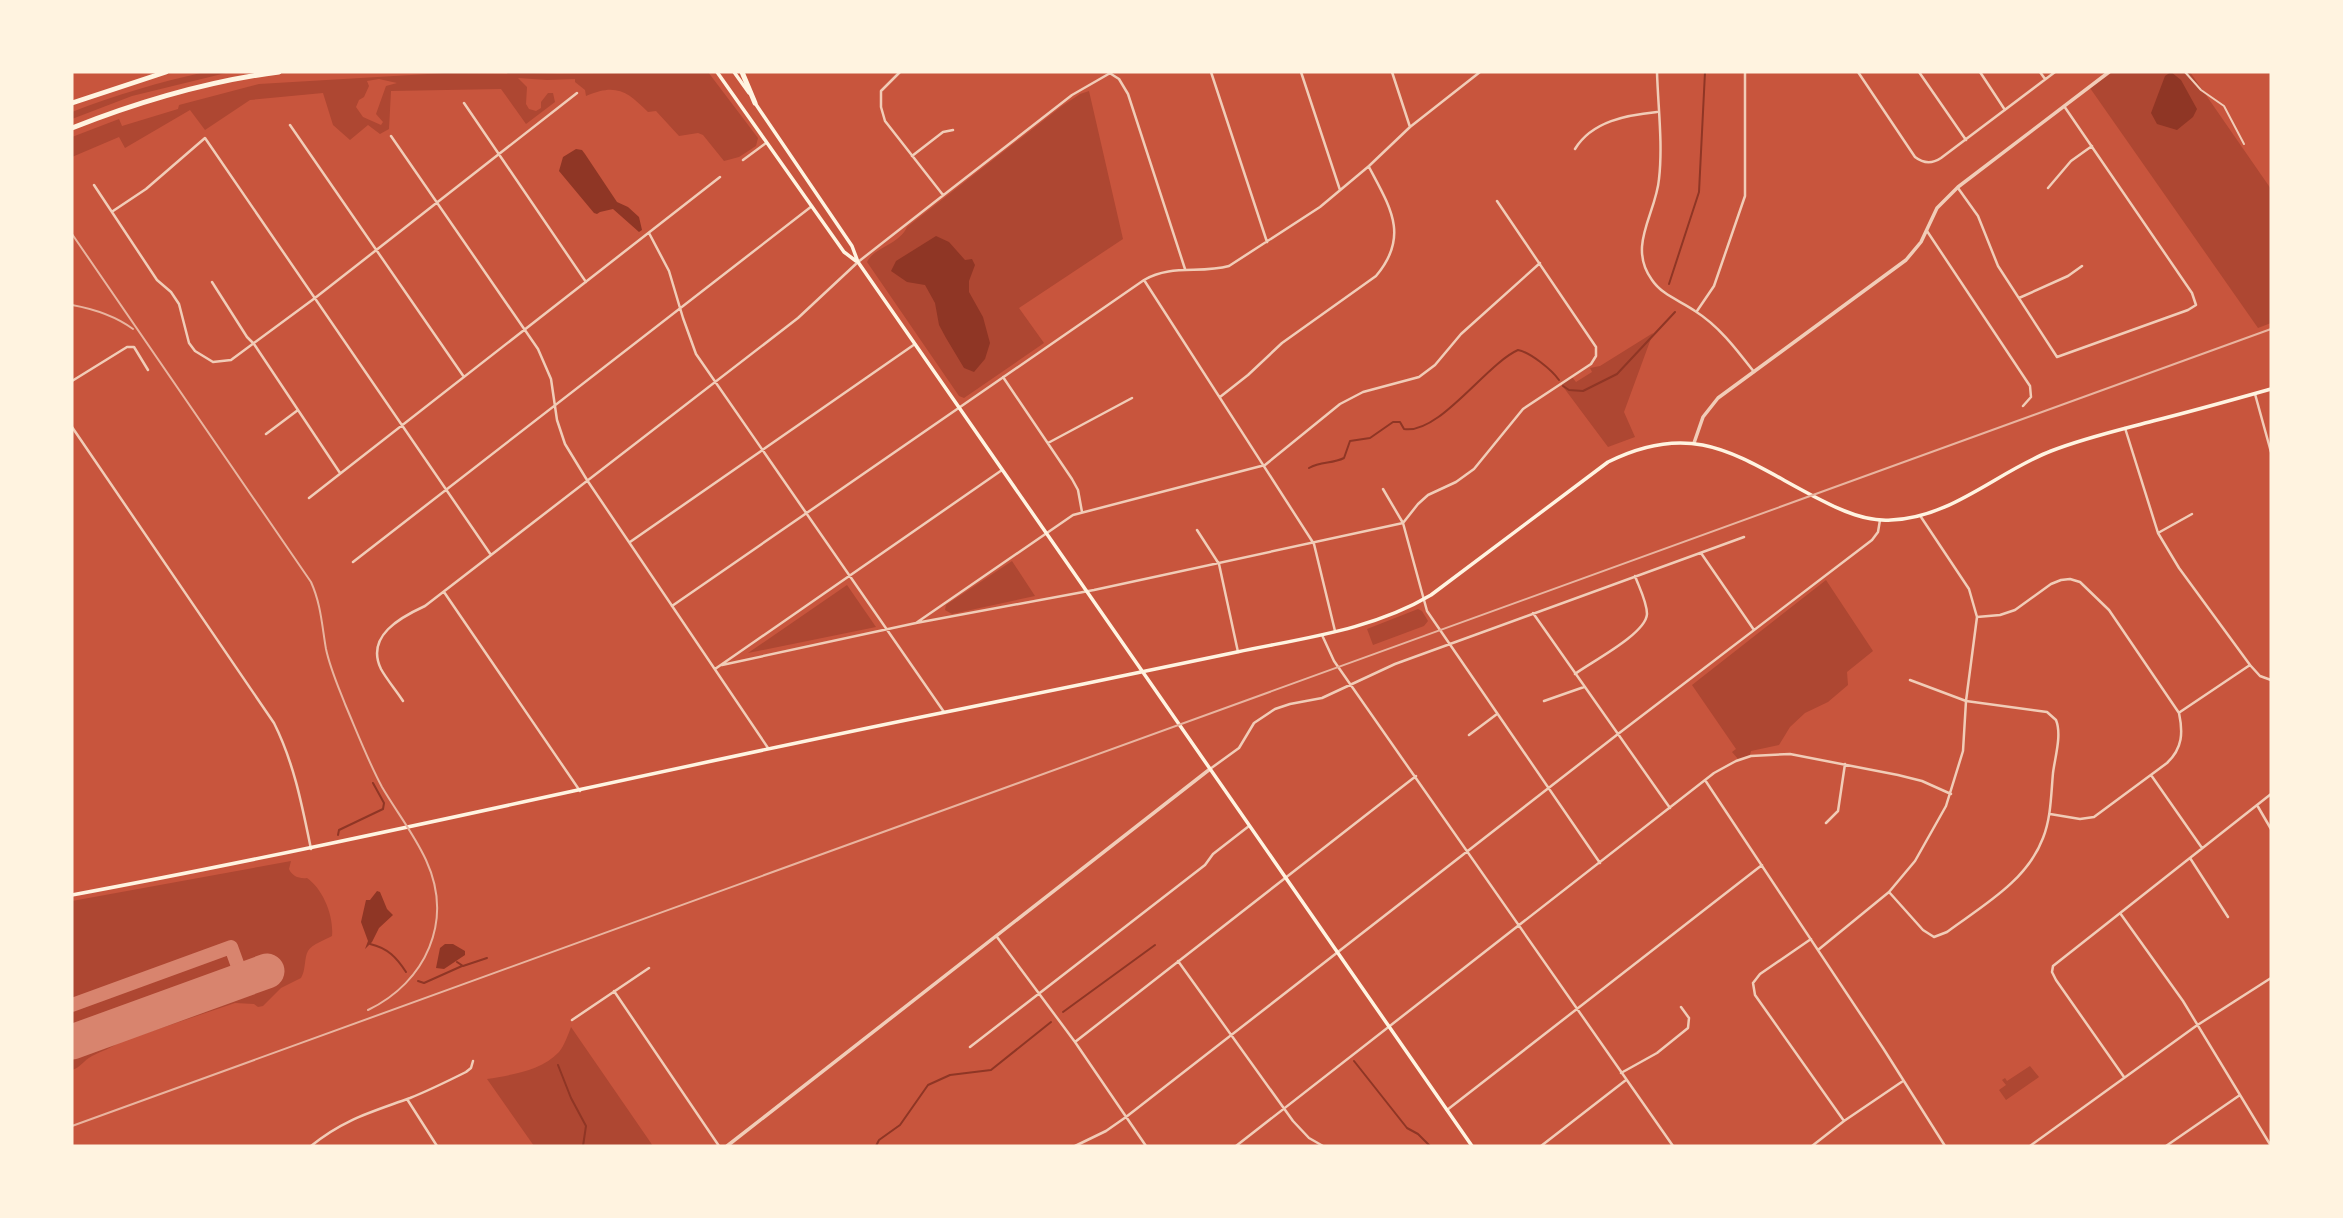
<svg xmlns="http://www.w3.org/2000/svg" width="2343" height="1218" font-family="'Public Sans',sans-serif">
<rect width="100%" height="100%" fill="#c8553d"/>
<path fill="#ae4732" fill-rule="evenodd" d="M205 72H230L132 96 72 119V112C115 95 160 82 205 72Z
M508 72 558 74 708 72 758 138 756 146 739 157 724 161 703 135 698 133 679 136 656 111 648 112C627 91 616 83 586 96L585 90 575 82V79L547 80 518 78 527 87 526 104 529 109 536 111 541 108V102L548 93H553L555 102 526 124 501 89 391 91 389 129 380 134 368 125 350 140 333 125 323 93 250 100 205 130 190 110 125 148 119 137 72 157V137L119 119 122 126 178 109 179 105 259 84 445 73 507 74ZM379 79 397 83 386 86 376 114 383 122 381 125 363 117 356 107 359 100 364 97 369 86 367 81Z
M2113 72H2190L2271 189V323L2258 328 2090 88Z
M1089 91 1123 239 1019 308 1044 343 964 398 959 396 867 262C874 247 899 245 907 227L1062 106 1080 94Z
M1653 333 1624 412 1635 437 1608 447 1561 384 1572 377 1576 382 1592 372 1590 368 1600 366Z
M1012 561 1035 596 952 614 945 610 946 605Z
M1826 580 1873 651 1847 672 1848 685 1828 702 1805 713 1790 727 1779 745 1751 751 1750 755 1738 759 1732 752 1736 749 1692 685Z
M847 585 876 627 748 653Z
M1418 609 1422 611 1428 621 1424 626 1373 645 1367 629Z
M291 861 289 869C292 876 299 879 307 878 323 889 334 916 332 936 325 940 312 944 308 951 304 958 306 970 301 978L281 988 263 1006 258 1007 254 1004 235 1003 120 1042C111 1048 102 1051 92 1056 84 1060 80 1068 72 1070V1055L273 982 265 960 243 968 233 942 72 1000V901Z
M223 955 228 956 232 961 228 973 72 1029V1010Z
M571 1027 653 1146H534L487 1079C511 1075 541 1071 559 1052 564 1046 568 1035 571 1027Z
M2030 1066 2039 1077 2006 1100 1999 1090 2006 1085 2002 1080 2005 1078 2007 1081Z"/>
<path fill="#8f3625" d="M2171 72 2181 80 2197 109 2193 117 2177 130 2157 124 2151 113 2165 76Z
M576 149 582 150 585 154 617 202 628 207 639 217 642 230 639 232 613 209 600 212 597 214 594 213 559 171 563 157Z
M936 236 949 242 965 260 972 259 975 265 969 281V292L983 317 990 343 985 359 974 372 964 368 946 338 939 325 935 303 925 285 907 282 891 271 896 261Z
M377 891 380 892 387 909 393 915 379 928 372 942 365 949 368 941 361 922 366 900H370Z
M453 944 465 951V955L444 969 436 968 440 948 445 944Z"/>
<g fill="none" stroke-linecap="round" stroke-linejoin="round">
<path stroke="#8f3625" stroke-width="2" d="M1669 284 1699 192 1705 72
M1563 386 1569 390 1583 391 1617 374 1675 312
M1309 468C1321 461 1332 464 1344 458L1350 441 1370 438 1393 422H1400L1404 429C1439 435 1486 364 1518 350 1530 352 1552 370 1559 380
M338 835 339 830 383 809 384 803 373 783
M370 944C388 948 397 958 406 972
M457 962 463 966 487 958
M418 981 424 983 462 966
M1063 1012 1155 945
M1354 1061 1407 1128 1418 1134 1430 1146
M558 1065 571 1098 586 1126 583 1146
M876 1146 879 1140 900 1125 928 1085 950 1075 991 1070 1051 1022"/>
<path stroke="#d8846e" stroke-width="14" d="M72 1005 231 947 243 980"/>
<path stroke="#d8846e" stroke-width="35" d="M72 1042 267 971"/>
<path stroke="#f1ccb7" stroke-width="2" d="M2185 72 2201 90 2224 106 2244 144"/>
<path stroke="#f1ccb7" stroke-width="2.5" d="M900 72 881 91V107L885 121 943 195
M1108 72 1119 79 1128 94 1185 269
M1211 72 1267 242
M1301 72 1340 190
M1392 72 1410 127
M1657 72C1658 107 1663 144 1659 179 1656 214 1627 246 1652 280 1662 295 1681 301 1695 311 1719 326 1737 350 1754 372
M1858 72 1915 157C1924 164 1932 164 1941 158L2055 72
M1919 72 1966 140
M1980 72 2005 110
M2040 72 2045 79
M464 103 586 282
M290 125 464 377
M391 136 538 349 551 379 557 420 565 444 587 480 768 748
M1575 149C1592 121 1627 115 1657 112
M912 156 943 132 953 130
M743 160 766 143
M94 185 157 280 171 292 179 304 189 343 195 351 213 362 231 360 315 298 577 93
M1958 188 1978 216 1998 266 2057 357 2188 310 2196 305 2192 293 2064 106
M2048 188 2071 161 2092 146
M113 211 146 189 205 138 491 555
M1927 231 2030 386 2031 397 2023 406
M649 233 669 271 683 318 696 354 944 712
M1144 280 1314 544 1335 631
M212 282 247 337 254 344 340 473
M2019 298 2068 276 2082 266
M1697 311 1714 286 1745 196V72
M1003 377 1072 479 1078 490 1082 512
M72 381 127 347H134L148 370
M2255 394 2271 452
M1220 397 1248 375 1282 343 1376 276C1410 236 1390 207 1369 167
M72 427 274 723C294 763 302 805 311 849
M2125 428 2158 533 2179 568 2250 665 2260 676 2271 680
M266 434 298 410
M1048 443 1132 398
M1383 489 1403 523 1427 611 1600 863
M309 498 720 177
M1403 523 1418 504 1428 495 1456 482 1474 469 1523 409 1591 364 1596 356V347L1497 201
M1197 530 1219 564 1238 652
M2158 533 2192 514
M630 542 915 344
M1701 553 1754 630
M353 562 812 206
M444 592 580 791
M672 606 1144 280C1171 264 1200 274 1229 266L1320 207 1369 166 1410 127 1480 72
M1533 613 1670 808
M1977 617 2000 615 2015 610 2051 584 2061 580 2070 579 2080 582 2109 610 2179 713C2183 732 2183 748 2167 763L2094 817 2080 819 2050 814
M916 623 1073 515 1265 465 1340 404 1363 392 1419 377 1435 365 1461 334 1540 263
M1322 635 1334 661 1673 1146
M722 665 916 623 1094 590 1403 523
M715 669 1002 470
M1575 674C1591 662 1646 634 1647 614 1647 602 1639 587 1635 576
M403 701C396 690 387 680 381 669 365 636 401 617 425 606L798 318 858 262 950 190 1072 95 1112 72
M1544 701 1584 687
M2180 712 2250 665
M1469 735 1497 714
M1210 769 1239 748 1254 723 1275 709 1290 704 1322 698 1395 664 1744 537
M2151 775 2202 848
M1705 780 1883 1048 1945 1146
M2257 805 2271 829
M1826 823 1838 811 1845 764
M2190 858 2228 917
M1889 892 1923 930 1934 937 1947 932C1982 906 2027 881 2043 838 2051 818 2051 795 2053 773 2055 757 2062 735 2056 720L2047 712 1966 701 1910 680
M2120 913 2183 1001 2271 1146
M997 937 1075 1042 1146 1146
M1811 939 1760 974 1753 983 1755 995 1844 1121
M1818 950 1889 892 1915 861 1946 806 1963 751 1966 701 1977 617 1969 589 1921 517
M1178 961 1293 1121 1309 1138 1323 1146
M614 991 719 1146
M572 1020 649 968
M1075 1042 1416 776
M970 1047 1205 865 1213 854 1249 826
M1621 1073 1657 1053 1688 1028 1689 1018 1681 1007
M2124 1077 2056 980 2052 972 2053 966 2271 794
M407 1099 437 1146
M1447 1110 1762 865
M311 1146C344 1119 372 1112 410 1098 430 1090 448 1081 466 1072L471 1068 473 1061
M1075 1146 1106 1131 1126 1117 1618 734 1872 540 1878 532 1880 520
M1236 1146 1714 773 1736 761 1751 756 1790 754 1898 775 1922 781 1951 794
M1541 1146 1626 1080
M1812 1146 1844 1121 1903 1081
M2030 1146 2196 1026 2271 978
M2166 1146 2240 1095"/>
<path stroke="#f1ccb7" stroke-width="3.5" d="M1694 443 1703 417 1718 398 1906 260 1921 242 1937 208 1958 187 2109 72
M727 1146 1210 769"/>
<path stroke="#fff3e0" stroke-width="3.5" d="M717 72 844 252 856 261
M734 72 749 93
M755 103 852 246 858 262 1472 1146
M72 895C368 840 660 769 956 710 1050 691 1143 672 1237 652 1303 638 1372 630 1431 595L1608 462C1698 417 1742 460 1821 500 1842 511 1867 522 1891 520 1951 518 1997 472 2051 451 2084 438 2119 430 2153 421 2193 411 2232 400 2271 389"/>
<path stroke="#fff3e0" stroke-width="5" d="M742 72 755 103
M72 103 166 72
M72 128C138 102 208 81 279 72"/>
<path stroke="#e9b49f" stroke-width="2" d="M72 234 311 582C321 604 322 626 326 649 330 668 338 686 345 704 357 732 368 761 382 787 396 811 414 834 426 860 454 921 426 982 368 1010
M72 305C94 309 114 315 133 329
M72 1126 2271 329"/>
</g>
<rect width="2343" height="1218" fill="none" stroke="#fff3e0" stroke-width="147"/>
</svg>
